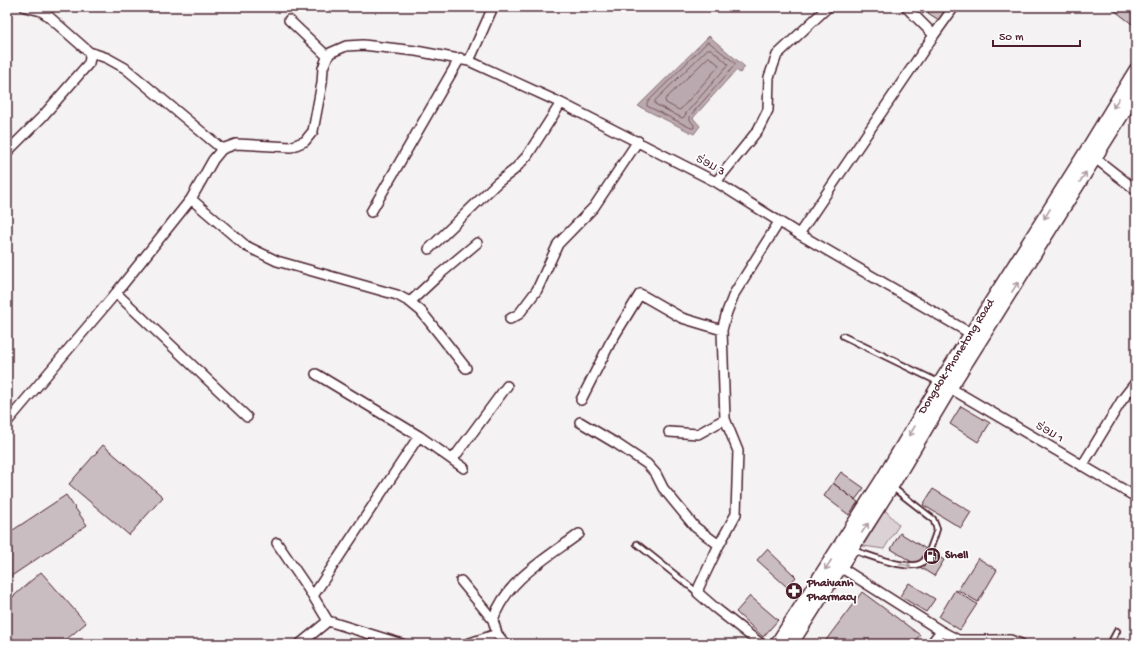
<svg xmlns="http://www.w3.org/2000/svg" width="1143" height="651" font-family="'Gochi Hand','Noto Sans Lao',sans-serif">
<rect width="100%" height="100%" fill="#f4f2f2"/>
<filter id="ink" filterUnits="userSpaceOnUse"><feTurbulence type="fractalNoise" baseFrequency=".025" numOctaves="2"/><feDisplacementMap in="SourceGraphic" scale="8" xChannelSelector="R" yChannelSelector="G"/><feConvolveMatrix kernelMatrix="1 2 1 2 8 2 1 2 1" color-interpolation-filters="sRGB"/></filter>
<g filter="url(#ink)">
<path fill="#dbd2d5" stroke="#927880" d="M885 510 899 525 884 549 863 546Z"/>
<path fill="#baa9ae" stroke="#8d727a" d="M709 36 745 67 740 73 736 70 693 118 700 126 694 134 638 106Z"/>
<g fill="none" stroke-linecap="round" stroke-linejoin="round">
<path stroke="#77565f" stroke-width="1" d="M708 42 710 43 735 63V65L690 116V120L694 125V128H691L647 106V103Z
M708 49H711L727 63 728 65 687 112 684 117 682 118 655 104V101Z
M709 57 718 64 719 66 681 109 679 110 666 103 665 100Z"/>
</g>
<path fill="#cabdc1" stroke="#4a1f2b" d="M916 7H929L923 14Z
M931 7H948L939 20 928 13Z
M1110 7H1136V27Z
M961 406 990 423 978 442 950 424Z
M103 445 163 497 129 535 69 484Z
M841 472 864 488 855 500 833 483Z
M833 483 858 502 849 515 824 496Z
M933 489 971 512 961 528 923 505Z
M66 495 87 525 7 579V534Z
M900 533 944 560 934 576 891 549Z
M767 549 796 577 787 587 757 560Z
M978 558 997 570 978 602 958 590Z
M41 572 86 623 61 644H7V602Z
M909 583 935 599 926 612 900 596Z
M955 590 977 604 960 630 939 617Z
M862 592 920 635 913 644H823Z
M750 596 778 620 763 637 736 612Z"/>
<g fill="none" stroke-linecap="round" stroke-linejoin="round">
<defs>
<path id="service" d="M843 336 938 382
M637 544 698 593
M852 550C867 554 912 574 924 561 928 556 935 536 937 529L933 519 892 487
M1110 644 1117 631"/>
<path id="minor" d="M906 7 934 35
M289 20 328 57
M89 52 107 58 125 68 222 149
M469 61 493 7
M7 152 42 117 89 63 90 58 89 52 47 15 41 11 25 7
M1095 158 1136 190
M716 182 758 130 768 110 769 77 777 55 828 7
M191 199 246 246 277 261 397 295 410 302 421 311 466 368
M371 212 460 58
M799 234 934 35 954 7
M429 249 497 183 514 170 527 156 561 103
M116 293 247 417
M410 302 440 274 477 243
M510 319 519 314 537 290 558 244 594 207 638 141
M316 374 419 436 464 468
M950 388 1136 497
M581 400 610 343 640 294 682 318 722 330
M7 422 116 293 191 199 213 160 222 149 236 144 291 147 305 141 313 131 322 83 323 68 326 60 330 53 346 46 363 45 416 51 469 61 561 103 716 182 799 234 975 336
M580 422 617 444 647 464 656 474 663 488 695 527 719 545
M669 432 698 434 725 419
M453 459 507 386
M1082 466 1122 400 1136 382
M277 543 313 596 328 621 402 644
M840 567 941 631 958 640H1010L1021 644
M461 581 493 620 497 634 505 644
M313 596 419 436
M493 620C506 580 547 558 579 534
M300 644 328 621
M467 644 497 634
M761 644 714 607 698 593 699 587 719 545 736 514 738 451 725 419 722 330 727 312 734 294 779 222
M931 644 941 631"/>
<path id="secondary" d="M777 644 882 480 940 383 1086 152 1136 70
M791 644 891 487 950 388 1136 92"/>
</defs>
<use href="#service" stroke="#4a1f2b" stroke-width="8"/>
<use href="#minor" stroke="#4a1f2b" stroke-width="12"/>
<use href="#secondary" stroke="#4a1f2b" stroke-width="16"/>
<use href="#service" stroke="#fff" stroke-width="4.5"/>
<use href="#minor" stroke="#fff" stroke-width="9"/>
<use href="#secondary" stroke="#fff" stroke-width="13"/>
</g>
<defs><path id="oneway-shaft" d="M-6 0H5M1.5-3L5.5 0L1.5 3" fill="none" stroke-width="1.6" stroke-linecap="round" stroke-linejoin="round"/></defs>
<g stroke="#ae9aa0">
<use href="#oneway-shaft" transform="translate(1116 103) rotate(121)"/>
<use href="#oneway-shaft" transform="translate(1083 177) rotate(-58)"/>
<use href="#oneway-shaft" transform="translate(1047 214) rotate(122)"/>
<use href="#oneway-shaft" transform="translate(1015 287) rotate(-58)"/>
<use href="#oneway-shaft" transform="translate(912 431) rotate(121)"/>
<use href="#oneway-shaft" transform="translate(865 528) rotate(-57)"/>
<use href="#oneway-shaft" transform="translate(828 565) rotate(123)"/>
<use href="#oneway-shaft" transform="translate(905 565) rotate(5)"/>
</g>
</g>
<defs>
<symbol id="fuel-disc" viewBox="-11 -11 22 22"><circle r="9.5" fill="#4a1f2b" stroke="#fff"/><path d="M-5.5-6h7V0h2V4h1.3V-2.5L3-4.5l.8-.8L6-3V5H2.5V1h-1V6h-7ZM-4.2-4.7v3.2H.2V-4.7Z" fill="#fff"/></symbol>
<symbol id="pharmacy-disc" viewBox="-11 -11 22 22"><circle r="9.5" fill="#4a1f2b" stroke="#fff"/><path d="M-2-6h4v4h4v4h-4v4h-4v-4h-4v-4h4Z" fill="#fff"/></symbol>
</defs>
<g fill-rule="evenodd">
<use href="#fuel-disc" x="922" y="546" width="20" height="20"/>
<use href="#pharmacy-disc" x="784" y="581" width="20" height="20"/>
</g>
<g text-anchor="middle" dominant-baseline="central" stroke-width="3.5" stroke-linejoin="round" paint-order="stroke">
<g font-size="12" fill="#4a1f2b" stroke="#fff">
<text transform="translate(710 166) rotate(28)">ຮ່ອມ 3</text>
<text transform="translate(957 357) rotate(-58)">Dongdok-Phonetong Road</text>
<text transform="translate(1049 433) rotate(30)">ຮ່ອມ 1</text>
</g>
<g font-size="12" font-weight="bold" fill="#4a1f2b" stroke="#fff" text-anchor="start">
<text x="945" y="556">Shell</text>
<text x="807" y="584">Phaivanh<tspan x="807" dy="14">Pharmacy</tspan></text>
</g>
</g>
<rect width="1143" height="651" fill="none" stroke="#fff" stroke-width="24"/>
<rect x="12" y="12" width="1119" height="627" fill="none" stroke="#4a1f2b" stroke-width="1.5" filter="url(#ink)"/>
<path d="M993 40v6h87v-6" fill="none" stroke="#4a1f2b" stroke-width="2"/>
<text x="999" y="40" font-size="12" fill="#4a1f2b" stroke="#ffffff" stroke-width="3" paint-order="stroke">50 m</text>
</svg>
